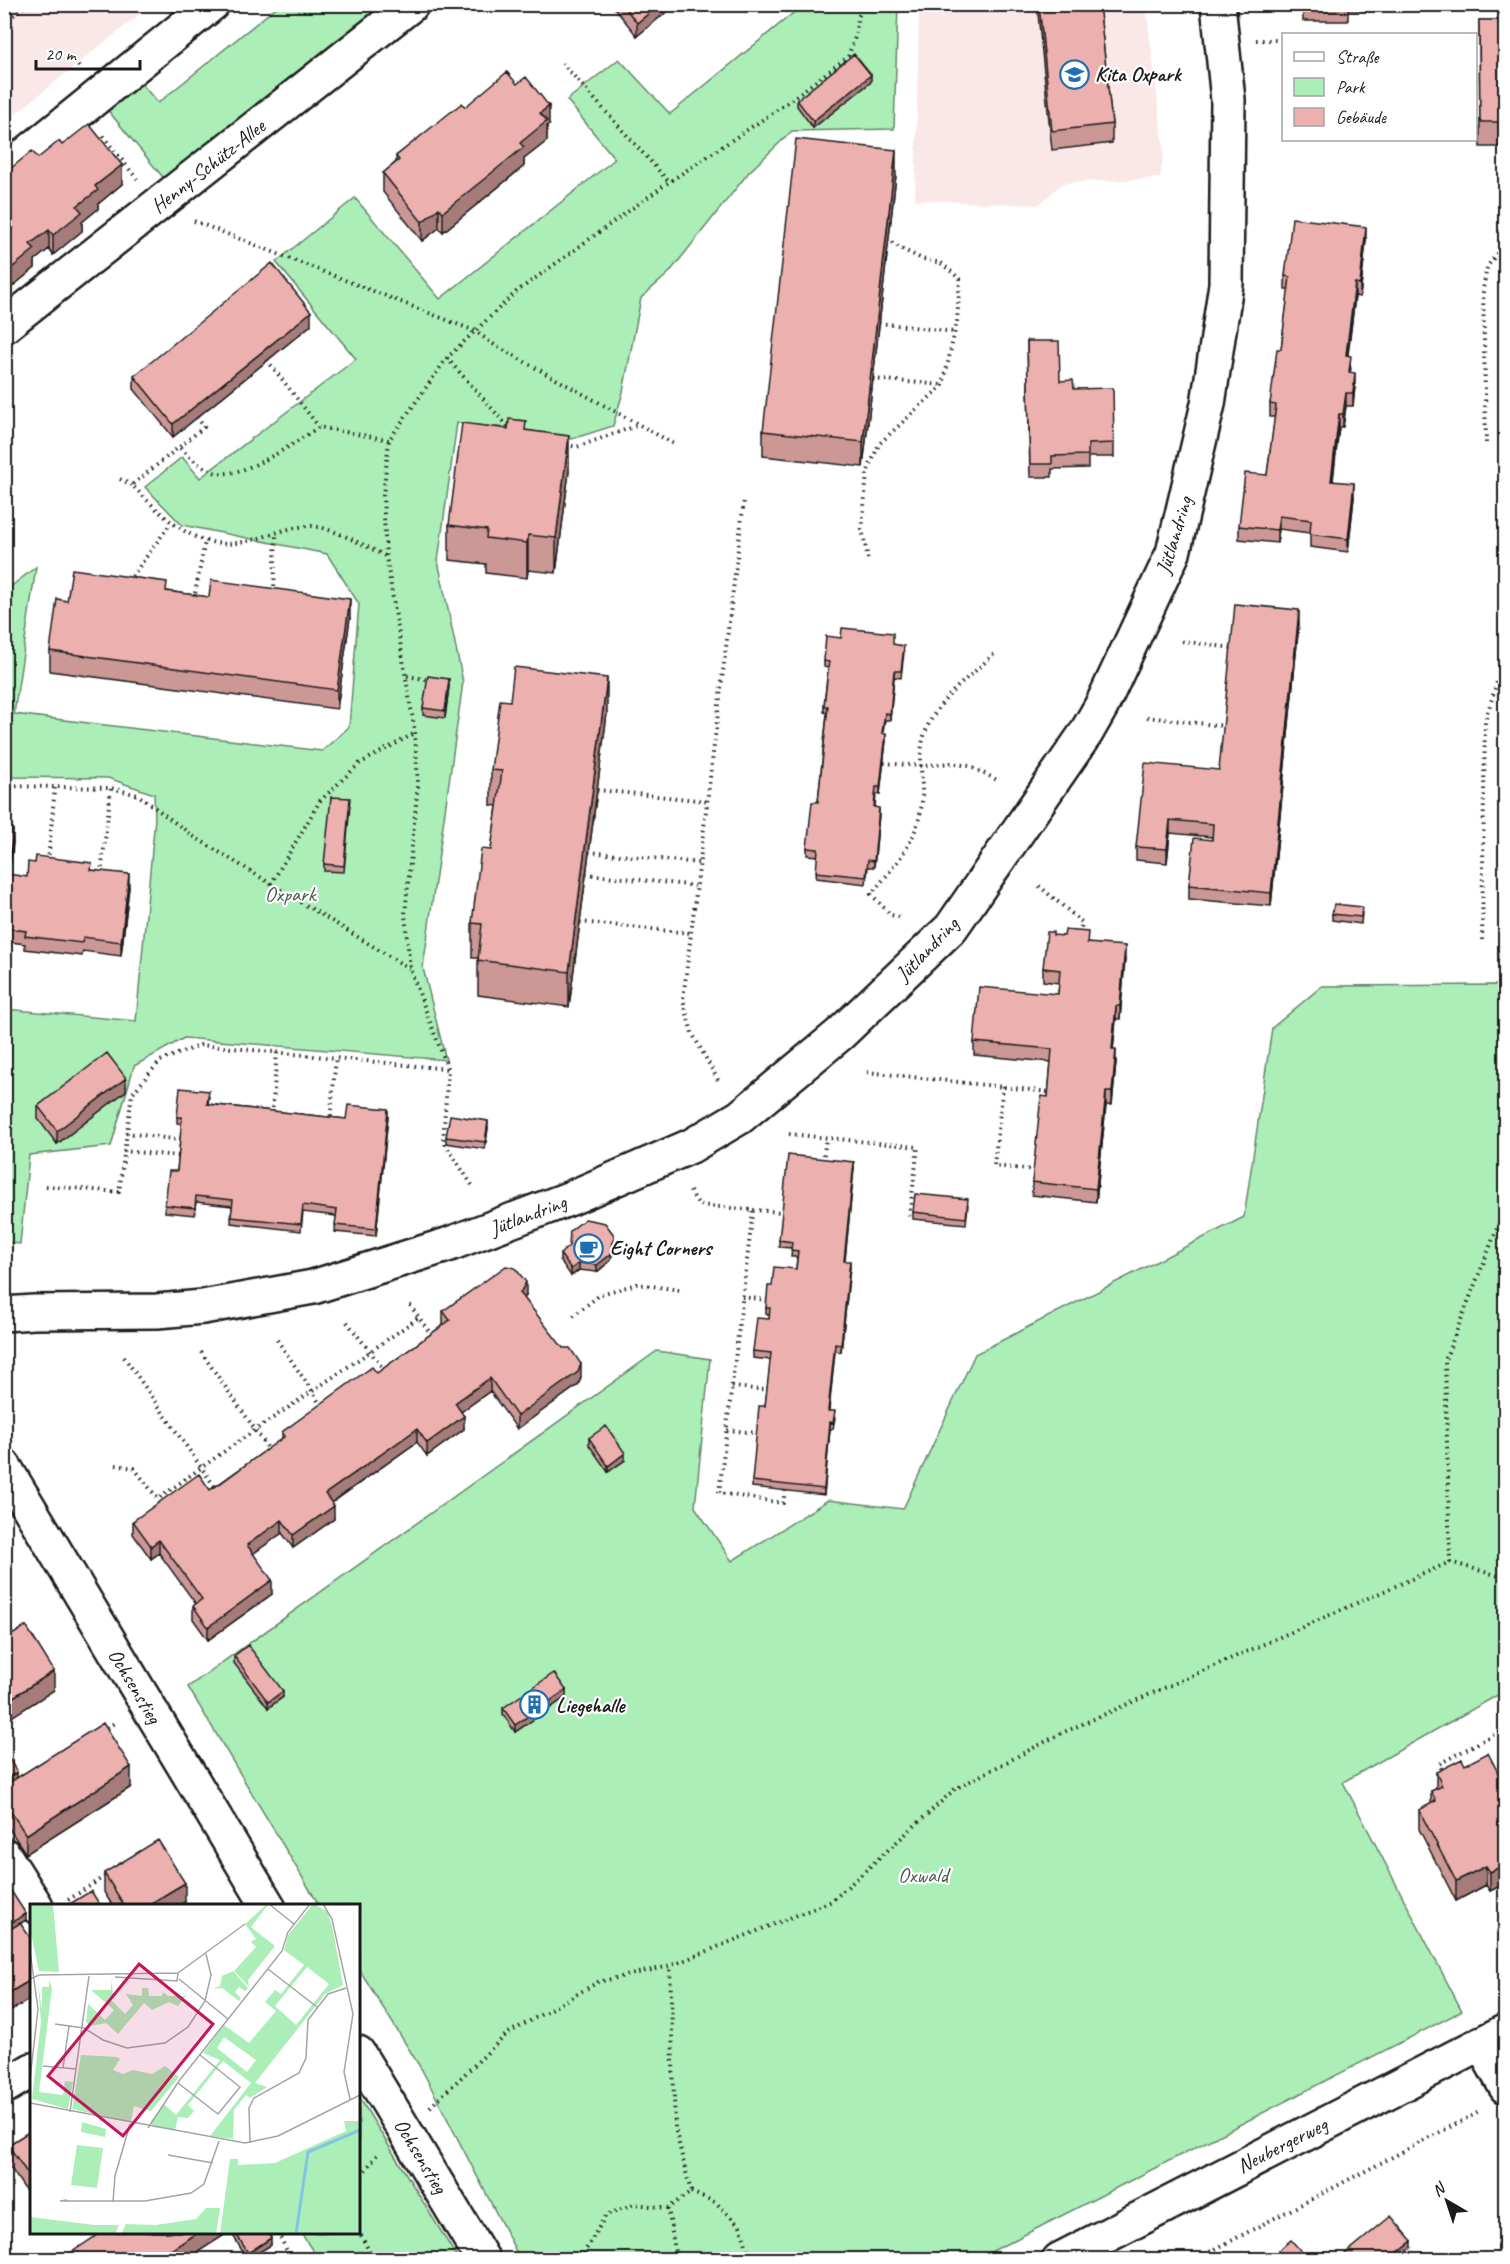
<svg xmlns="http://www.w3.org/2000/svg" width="1510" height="2264" font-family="Caveat,sans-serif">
<rect width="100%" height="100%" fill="#fff"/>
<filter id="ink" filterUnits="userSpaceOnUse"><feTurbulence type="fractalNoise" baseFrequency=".0167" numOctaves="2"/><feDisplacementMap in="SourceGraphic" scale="12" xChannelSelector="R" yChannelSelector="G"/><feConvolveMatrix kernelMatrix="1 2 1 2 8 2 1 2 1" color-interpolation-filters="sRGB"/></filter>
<g filter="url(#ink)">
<path fill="#f9e8e7" d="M5 4H151V5L5 122Z
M919 5H1146L1164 152 1160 178 1063 183 1038 205 915 200Z
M1412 2247 1421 2259 1397 2260Z"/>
<path fill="#aceeb8" stroke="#64856a" stroke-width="1.5" d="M279 5H390L166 181 106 108 140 82 158 103Z
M803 5H898L894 129 792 131 749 172 669 273 641 298 623 392 613 426 572 439 520 429 457 423 438 561 463 682 423 968 446 1060 184 1038 134 1066 111 1146 29 1155 20 1244 5 1242V1009L136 1021 155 818 154 794 108 778 5 777V591L36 567 14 714 322 751 349 727 359 604 327 554 182 525 145 487 182 457 200 478 356 359 276 262 355 198 440 299 615 159 567 100 619 59 670 114Z
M1505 985V1691L1343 1782 1462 2011 977 2259H520L422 2070 359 1969 358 1906 319 1905 188 1687 657 1351 710 1359 695 1507 732 1561 828 1500 903 1509 975 1354 1244 1217 1272 1028 1322 986Z
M359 2097 458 2259H318L301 2233 358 2232Z"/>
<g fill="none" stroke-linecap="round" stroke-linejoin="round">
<defs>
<path id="minor" d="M4 172 212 4
M4 326 412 4
M4 1314 34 1312 157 1311 203 1307 313 1287 447 1245 571 1198 691 1146 740 1117 840 1034 951 928 1086 733 1102 705 1173 553 1208 404 1226 284 1228 100 1218 4
M4 1466 268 1906
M4 1855 36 1906
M1481 2043 1506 2087
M358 2053 483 2260
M4 2087 32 2070
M1059 2260 1506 2031"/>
</defs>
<use href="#minor" stroke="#1c1c1c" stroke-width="38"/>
<path stroke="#1c1c1c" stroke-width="4" stroke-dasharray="1.5 4.5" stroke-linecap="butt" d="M4 23 27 4
M1256 40H1284
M71 56 79 67
M562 63 669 182
M103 136 137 179
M194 221 475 331 496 346 676 445
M879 323 955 332
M447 358 511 430
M267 360 319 427
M873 379 943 385
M197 417 204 427 132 485C161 514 192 549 237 543 261 540 284 527 309 526 327 525 368 547 385 556
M1486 443 1483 289 1487 267 1506 241
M566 445 577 447 639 425
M180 448C191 458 200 467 214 472 241 481 297 441 319 427L389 440
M120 479 132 485
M868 559 862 529 867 473 879 444 943 385 957 321 960 279 941 263 922 259 898 247 889 239
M131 582V578L171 523
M274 592 276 533
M194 599 205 541
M1182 641 1232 648
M407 676 430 680
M1147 717 1224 726
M884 763 920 766 951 763 969 766 997 780
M4 786 111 788 138 795 193 836 410 969
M597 790 707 801
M589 852 699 863
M48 861 55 787
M101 874 111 788
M586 874 697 886
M271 884 320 801 359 764 415 733
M1039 886 1082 922 1080 934
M899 917 891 915 871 894C895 866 920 838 922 800 923 779 918 756 924 736 935 700 969 678 995 653
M580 922 691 933
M1482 940 1485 721 1502 666H1506
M867 1072 1049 1092
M718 1080 692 1033 683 999 744 500
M1003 1086 994 1166 1035 1170
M272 1114 277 1052
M330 1122 336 1057
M126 1133 180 1140
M789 1134 918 1147 909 1219
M123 1151 179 1156
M823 1161 826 1138
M472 1185 443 1141 448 1069 410 969 405 914 418 784 415 733 386 556 383 496 389 440 447 358 516 292 669 182 777 110 848 57 855 37 858 17 865 4
M46 1186 119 1192 132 1094 160 1061 201 1045 448 1069
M690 1191 699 1205 753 1210 719 1493 783 1503 785 1491
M753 1210 782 1212
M742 1297 767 1300
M410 1305 433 1337
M573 1316 601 1294 637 1284 680 1290
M347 1322 385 1371
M277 1340 313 1392 322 1408
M201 1352 270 1451
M124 1357 217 1490
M732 1387 768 1390
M727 1430 757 1433
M116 1465 134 1468 158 1499C243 1436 333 1379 419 1317
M1450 1562 1506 1578
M102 1731 116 1722
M1444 1774 1439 1764 1506 1728
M68 1900 107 1875
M430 2107 507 2034 598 1982 670 1966 832 1901 955 1789 1062 1733 1450 1562 1445 1360 1506 1206
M358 2180 379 2152
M691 2192 715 2202 740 2226 751 2260
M668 2208 675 2251 670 2260
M358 2230 374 2260
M278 2232 291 2260
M584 2260V2253L606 2215 634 2204 668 2208 691 2192 675 2128 670 1966
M1194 2260 1481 2111"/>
<use href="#minor" stroke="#fff" stroke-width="33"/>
</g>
<path fill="#cb9896" stroke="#1c1c1c" stroke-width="1.5" d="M611 4H676L637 36Z
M680 4H694L685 11Z
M1037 4H1099L1112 124V143L1052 150Z
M1303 4H1506V8L1348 10V21H1303Z
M1479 20H1506V147H1480Z
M871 82 813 128 797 106V100Z
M465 107 549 125 547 126V141L524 159V166L443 232 439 228 422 241 383 192V173L396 162V156Z
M62 145 122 184 98 204V209L82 222V231L53 255 49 249 35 260V268L8 290 4 286V174L38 158Z
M896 175 863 467 763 456V431Z
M1366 240 1360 297 1355 296 1348 355 1351 369 1350 372 1355 386 1353 406H1346L1343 427H1339L1333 481 1354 497 1348 552 1310 547V533L1279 529 1277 543 1239 539V526L1267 475 1275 417H1270V404L1281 349 1289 289H1285V276Z
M311 325 173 437 134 389V376Z
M1027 341 1060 381 1074 389 1114 443V457H1088V468L1052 469V477H1030Z
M526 431 569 471 556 573 528 570 527 578 486 573V564L449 560V525Z
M167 591 350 618 337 709 50 671V651L67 601Z
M1299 623 1271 906 1189 899V885L1212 840V837L1170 833 1167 863 1136 860V847L1219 770Z
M893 644 904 652 901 678 894 677 890 720H885L883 733 886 740 880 794H876L875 807 879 814 874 867H868L866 884 816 878 818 856 807 855V848L818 802 827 713 824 712V706L828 668 824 667V661Z
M449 686 445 718 423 715V708Z
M607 713 569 1007 478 995V958H472V923L491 850 497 806 491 805V770Z
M350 805 344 872 324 871V864Z
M4 827 13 842 9 875 27 877 92 870 129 887 121 956 83 951 82 956 25 949V944L4 941Z
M1362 913 1361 924 1332 920V914Z
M1088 943 1125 959 1120 1019H1116L1113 1049 1116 1062 1112 1105H1106L1096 1202 1032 1195V1182L1048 1097 1051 1062 974 1055V1042L1058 994 1059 983 1043 981V968Z
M126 1091 57 1144 38 1119V1106Z
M209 1097 208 1104 346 1119 388 1116 376 1236 335 1232 336 1216 303 1212 301 1231 231 1223 232 1206 196 1202 195 1215 165 1212V1205L177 1171 179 1150 182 1124 177 1123V1117Z
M488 1128 485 1149 446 1143V1137Z
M854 1168 845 1261 850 1267 841 1352 835 1351 829 1411 835 1418 833 1429H830L824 1495 752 1487V1481L765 1406 771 1360 753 1358V1351L769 1319 770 1315 766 1314V1308L772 1286 796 1269 797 1257H791L792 1248 779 1247V1240Z
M968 1205 966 1224 913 1219V1212Z
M614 1241 611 1260 597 1272 579 1270 571 1276 560 1260V1254Z
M526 1295 524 1298 581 1378 578 1385 517 1429 490 1391 461 1412 464 1429 427 1456 417 1442 332 1503 334 1519 293 1548 282 1533 253 1553 272 1594 208 1640 193 1619V1606L196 1604 159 1553 151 1559 133 1534V1521L210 1490 282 1439V1432L377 1373 443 1325V1311Z
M589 1438 625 1460 608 1472 589 1445Z
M234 1656 283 1697 268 1708 234 1663Z
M566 1697 515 1732 503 1714V1708Z
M4 1751 17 1778 131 1787 26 1854 4 1821Z
M1465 1765 1506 1788V1883L1490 1891 1486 1885 1456 1901 1419 1829V1810L1431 1804V1791L1436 1789V1772Z
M104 1873 185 1902 179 1905H112L104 1892Z
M32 2130V2200L8 2164V2145Z
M231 2232H268L271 2245 247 2259Z"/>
<path fill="#a57c7a" stroke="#1c1c1c" stroke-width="1.5" d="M660 4H676L637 36V23Z
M685 4H694L685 11Z
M871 75V82L813 128V121Z
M549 106V125L547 126V141L524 159V166L443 232V212L520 143 540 113Z
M896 150V175L863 467V442Z
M122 165V184L98 204V209L82 222V231L53 255V235L77 206 95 186Z
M439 208V228L422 241V222Z
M1366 227V240L1360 297V284Z
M49 230V249L35 260V268L8 290V271L30 244Z
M1355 283V296L1346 368V355Z
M311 312V325L173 437V424Z
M1355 373V386L1353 406V393Z
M1346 393V406L1343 427V414Z
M1339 414V427L1331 494V481Z
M569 436V471L556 573V538Z
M1354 483V497L1348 552V539Z
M6 490V503L4 505V492Z
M1279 516V529L1277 543V530Z
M528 535V570L527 578V543Z
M350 599V618L337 709V690Z
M1299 610V623L1271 906V893Z
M894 671V677L890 720V714Z
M607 678V713L569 1007V972Z
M449 679V686L445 718V711Z
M886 734V740L880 794V787Z
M879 808V814L874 867V861Z
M1170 820V833L1167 863V849Z
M13 828V842L8 887V874Z
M129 874V887L121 956V942Z
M1125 946V959L1120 1019V1006Z
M1116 1006V1019L1112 1062V1049Z
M1116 1049V1062L1112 1105V1092Z
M126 1078V1091L57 1144V1131Z
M1106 1092V1105L1096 1202V1189Z
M388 1109V1116L376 1236V1229Z
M488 1121V1128L485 1149V1142Z
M854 1162V1168L844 1267V1261Z
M614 1235V1241L611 1260 597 1272V1265Z
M850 1261V1267L841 1352V1345Z
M579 1263V1270L571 1276V1269Z
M526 1282V1295L520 1306V1293Z
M835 1344V1351L828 1417V1411Z
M581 1364V1378L578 1385 517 1429V1416Z
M490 1378V1391L455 1416V1403Z
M464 1416V1429L427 1456V1443Z
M830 1422V1429L824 1495V1489Z
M417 1429V1442L325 1507V1494Z
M625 1453V1460L608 1472V1466Z
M334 1506V1519L293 1548V1535Z
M282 1520V1533L247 1558V1545Z
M159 1540V1553L151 1559V1546Z
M272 1580V1594L208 1640V1627Z
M54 1671V1690L4 1722V1703Z
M566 1690V1697L515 1732V1725Z
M283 1691V1697L268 1708V1702Z
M131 1767V1787L26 1854V1835Z
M17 1772V1779L4 1787V1780Z
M1506 1864V1883L1490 1891V1872Z
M1486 1866V1885L1456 1901V1881Z
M185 1883V1902L179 1905H148Z
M26 1914V1920L4 1934V1927Z
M32 1979V1998L4 2015V1996Z
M199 2232H226V2234L187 2259H157Z
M271 2238V2245L248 2259V2253Z
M1412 2241V2247L1397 2259H1389Z"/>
<path fill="#ecb1ae" stroke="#1c1c1c" stroke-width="1.5" d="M622 4H660L637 23Z
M1039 4H1099L1112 124 1052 131Z
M1479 20H1506V122H1480Z
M854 54 871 75 813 121 797 100Z
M507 72 517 84 526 77 549 106 540 113 547 121 520 143 524 147 443 212 439 208 422 222 383 173 399 160 396 156 462 103 465 107Z
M89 124 122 165 95 186 98 190 77 206 82 212 53 235 49 230 30 244 35 249 8 271 4 267V185L9 181 4 176V174L32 151 38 158 59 141 62 145Z
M796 139 896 150 863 442 763 431Z
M1292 218 1366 227 1360 284 1355 283 1346 355 1351 356 1349 372 1355 373 1353 393H1346L1343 414H1339L1331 481 1354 483 1348 539 1310 534 1311 520 1279 516 1277 530 1239 526 1245 473 1267 475 1276 405 1270 404 1277 349H1281L1290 277 1285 276Z
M272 263 311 312 173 424 134 376Z
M1027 341H1059L1060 381 1073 380 1074 389 1113 388 1114 443 1088 444V455L1052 456V464H1030Z
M509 419 526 421 525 430 569 436 556 538 528 535 527 543 486 538 487 530 449 525 462 423 508 429Z
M72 569 167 582 166 591 209 597 211 580 350 599 337 690 50 651 57 599 67 601Z
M1235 604 1299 610 1271 893 1189 885 1194 838 1212 840 1213 824 1170 820 1167 849 1136 847 1145 763 1219 770Z
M842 628 893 633V644L904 646 901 671H894L890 714 885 713 882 733 886 734 880 787H876L874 807 879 808 874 861 868 860 866 877 816 872 818 849 807 848 812 802H818L828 706H824L829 662 824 661 826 636 841 638Z
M514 667 607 678 569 972 478 960 482 924 472 923 481 849 491 850 502 771 491 770 500 700 510 701Z
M428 676 449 679 445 711 423 708Z
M331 797 350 798 344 866 324 864Z
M4 827 13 828 8 874 27 877 28 862 35 863 36 856 92 863 91 870 129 874 121 942 83 937 82 943 25 936 26 931 4 928Z
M1334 904 1362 907 1361 917 1332 914Z
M1065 930 1088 932 1087 943 1125 946 1120 1006H1116L1112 1049H1116L1112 1092H1106L1096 1189 1032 1182 1041 1096 1048 1097 1052 1049 974 1042 979 987 1058 994 1060 970 1043 968 1047 932H1053V935L1064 936Z
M107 1053 126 1078 57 1131 38 1106Z
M180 1088 209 1091 207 1104 346 1119 348 1105 388 1109 376 1229 335 1225 337 1210 303 1205 301 1224 231 1217 233 1200 196 1196 195 1208 165 1205 169 1171H177L179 1150 182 1117H177Z
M450 1115 488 1121 485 1142 446 1137Z
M788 1155 854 1162 844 1261H850L841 1345 835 1344 828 1411H835L833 1423 830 1422 824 1489 752 1481 759 1406H765L771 1353 753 1351 757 1318 769 1319 770 1308H766L768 1286H772L774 1267 796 1269 798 1251 791 1250 792 1242 779 1240Z
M915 1194 968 1199 966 1218 913 1212Z
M585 1219 605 1223 614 1235 611 1254 597 1265 579 1263 571 1269 560 1254 569 1246 570 1231Z
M506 1266 515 1268 526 1282 520 1293 563 1348H570L581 1364 578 1372 517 1416 490 1378 455 1403 464 1416 427 1443 417 1429 325 1494 334 1506 293 1535 282 1520 247 1545 272 1580 208 1627 193 1606 202 1599 159 1540 151 1546 133 1521 199 1474 210 1490 221 1483 285 1436 282 1432 372 1367 377 1373 450 1320 443 1311Z
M606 1426 625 1453 608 1466 589 1438Z
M26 1626 54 1671 4 1703V1640Z
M248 1645 283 1691 268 1702 234 1656Z
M554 1673 566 1690 515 1725 503 1708Z
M103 1723 131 1767 26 1835 4 1801V1786Z
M4 1751 17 1772 4 1780Z
M1488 1753 1506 1788V1864L1490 1872 1486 1866 1456 1881 1419 1810 1436 1801 1431 1791 1442 1786 1436 1772 1462 1759 1465 1765Z
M158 1840 185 1883 148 1905H124L104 1873Z
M4 1880 26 1914 4 1927Z
M91 1891 100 1905H68Z
M20 1923 32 1940V1979L4 1996V1933Z
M32 2130V2180L8 2145Z
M1391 2216 1412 2241 1389 2259H1339Z
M102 2232H199L157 2259H68L66 2256Z
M235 2232H268L271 2238 248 2253Z
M1291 2240 1308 2259H1268Z"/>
</g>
<defs>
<symbol id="school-ring" viewBox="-11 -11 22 22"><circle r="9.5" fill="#fff" stroke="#1f6fb2" stroke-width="1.5"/><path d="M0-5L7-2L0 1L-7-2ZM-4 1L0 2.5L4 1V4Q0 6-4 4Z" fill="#1f6fb2"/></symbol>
<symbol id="cafe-ring" viewBox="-11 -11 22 22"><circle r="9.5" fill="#fff" stroke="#1f6fb2" stroke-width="1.5"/><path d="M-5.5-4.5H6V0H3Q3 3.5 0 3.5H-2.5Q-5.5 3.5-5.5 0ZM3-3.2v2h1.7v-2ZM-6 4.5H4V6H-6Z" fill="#1f6fb2"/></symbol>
<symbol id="building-ring" viewBox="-11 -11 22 22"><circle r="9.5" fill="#fff" stroke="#1f6fb2" stroke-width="1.5"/><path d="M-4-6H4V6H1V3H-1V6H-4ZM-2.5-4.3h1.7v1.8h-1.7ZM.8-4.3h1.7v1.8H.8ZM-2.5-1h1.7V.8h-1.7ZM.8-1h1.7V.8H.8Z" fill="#1f6fb2"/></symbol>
</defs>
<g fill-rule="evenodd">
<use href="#school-ring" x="1058" y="58" width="33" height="33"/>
<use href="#cafe-ring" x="572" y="1232" width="33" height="33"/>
<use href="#building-ring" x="518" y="1688" width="33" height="33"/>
</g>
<g text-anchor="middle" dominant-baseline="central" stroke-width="4.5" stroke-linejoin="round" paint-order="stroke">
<g font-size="21" font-weight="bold" fill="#1c1c1c" stroke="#fff" text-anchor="start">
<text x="1095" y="74">Kita Oxpark</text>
<text x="610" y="1248">Eight Corners</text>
<text x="556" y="1705">Liegehalle</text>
</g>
<g font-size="21" fill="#1c1c1c" stroke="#fff">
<text transform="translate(208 166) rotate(-38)">Henny-Schütz-Allee</text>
<text transform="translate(1174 535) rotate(-73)">Jütlandring</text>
<text transform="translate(927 949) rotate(-46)">Jütlandring</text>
<text transform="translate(528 1215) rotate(-21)">Jütlandring</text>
<text transform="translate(135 1686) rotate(59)">Ochsenstieg</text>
<text transform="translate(1282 2145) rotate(-27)">Neubergerweg</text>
<text transform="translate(421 2156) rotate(59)">Ochsenstieg</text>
</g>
<g font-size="21" fill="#475b4b" stroke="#fff">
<text x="290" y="894">Oxpark</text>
<text x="923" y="1875">Oxwald</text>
</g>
</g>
<g transform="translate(30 1904)">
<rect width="330" height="330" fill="#fff"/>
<path d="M0 0H23L29 68 9 67 0 25ZM237 0 238 1 221 23 245 42 218 76 219 83 204 67 226 43 221 38 226 35 215 20ZM283 0 297 7 302 21 313 81 295 90 225 179 237 183 220 194 216 191 204 206 203 235 180 232 221 179 193 157 158 201 164 207 158 214 148 213 145 226 123 223 121 217 134 200 146 211 190 156 173 149 194 121 219 139 246 107 235 98 245 86 251 90 274 61 254 46 258 31ZM277 63 299 80 266 121 245 102ZM194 133 226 156 217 168 187 144ZM203 67 218 84 215 87 209 83 205 88 211 94 209 97 192 84 183 85 190 82 192 72ZM19 76 22 84 9 188 33 191 35 177 43 178 38 205 2 195 11 118 8 80 12 106V83H19ZM81 76 83 89H88L81 96 95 110 103 101 96 90 112 92V84H118L119 92H132L133 88 138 92H156L148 102 139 98 122 106 114 99 88 130 76 119 60 122 56 118 58 100 75 116 84 106 61 86H81ZM51 151 87 153 90 155 83 166 93 170 103 166 122 170 135 162 149 173 121 207 104 202 101 218 42 205ZM314 217H330V330H190L200 255H208V261L245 259 316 227ZM52 218 76 225 75 233 51 228ZM47 241 73 244 67 284 41 281ZM176 304H190L186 330H91L96 320 126 321 166 315ZM0 313 65 321H89L85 330H0Z" fill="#aceeb8" fill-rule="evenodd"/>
<path fill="none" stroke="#82c5e3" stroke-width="3" d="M266 330 278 248 330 226"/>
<path fill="none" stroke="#a4a4a4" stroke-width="1.5" d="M239 0 264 20M293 0 302 15 323 110 314 168 320 195M0 47 8 105 0 175M238 65 287 103M148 69 215 20M85 73 147 77 148 69M0 75 9 71 148 69M149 75 198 115M25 120 54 124 73 136 97 144 135 139 158 123 175 97 181 71 176 50M13 162 46 165M33 164 39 122M148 179 188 210 210 183 170 151M0 199 215 239 248 232 330 191M40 208 59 72M118 224 149 177 252 47 258 28 280 0M220 239 219 204 224 194 269 169 276 154 278 116 298 90 316 84M138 251 183 259M37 296 30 297H115L161 289 174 280 189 237M83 298 85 272 100 220"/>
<path fill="#c2185b" fill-opacity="0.15" stroke="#c2185b" stroke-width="3" d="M109 60 183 120 93 232 18 172Z"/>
<rect width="330" height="330" fill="none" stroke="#1c1c1c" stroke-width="3"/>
</g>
<rect width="1510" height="2264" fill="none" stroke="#fff" stroke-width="24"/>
<rect x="12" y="12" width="1486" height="2240" fill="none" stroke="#1c1c1c" stroke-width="2" filter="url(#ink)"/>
<rect x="1282" y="33" width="195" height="108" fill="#ffffff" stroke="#a4a4a4" stroke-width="1.5"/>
<rect x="1294" y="52" width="30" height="9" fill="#ffffff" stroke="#a4a4a4" stroke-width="1.5"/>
<text x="1336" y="63" font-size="18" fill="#1c1c1c">Straße</text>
<rect x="1294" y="78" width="30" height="18" fill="#aceeb8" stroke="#a4a4a4" stroke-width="1.5"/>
<text x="1336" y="93" font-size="18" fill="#1c1c1c">Park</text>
<rect x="1294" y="108" width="30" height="18" fill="#ecb1ae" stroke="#a4a4a4" stroke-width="1.5"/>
<text x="1336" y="123" font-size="18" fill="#1c1c1c">Gebäude</text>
<g transform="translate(1447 2201) rotate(321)" stroke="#ffffff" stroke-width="4.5" paint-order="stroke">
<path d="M0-4.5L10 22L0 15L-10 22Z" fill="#1c1c1c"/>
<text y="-9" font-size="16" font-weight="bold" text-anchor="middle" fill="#1c1c1c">N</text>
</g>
<path d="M36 60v9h104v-9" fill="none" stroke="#1c1c1c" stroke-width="3"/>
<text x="45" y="60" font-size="18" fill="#1c1c1c" stroke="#ffffff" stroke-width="4.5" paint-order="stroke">20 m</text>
</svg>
